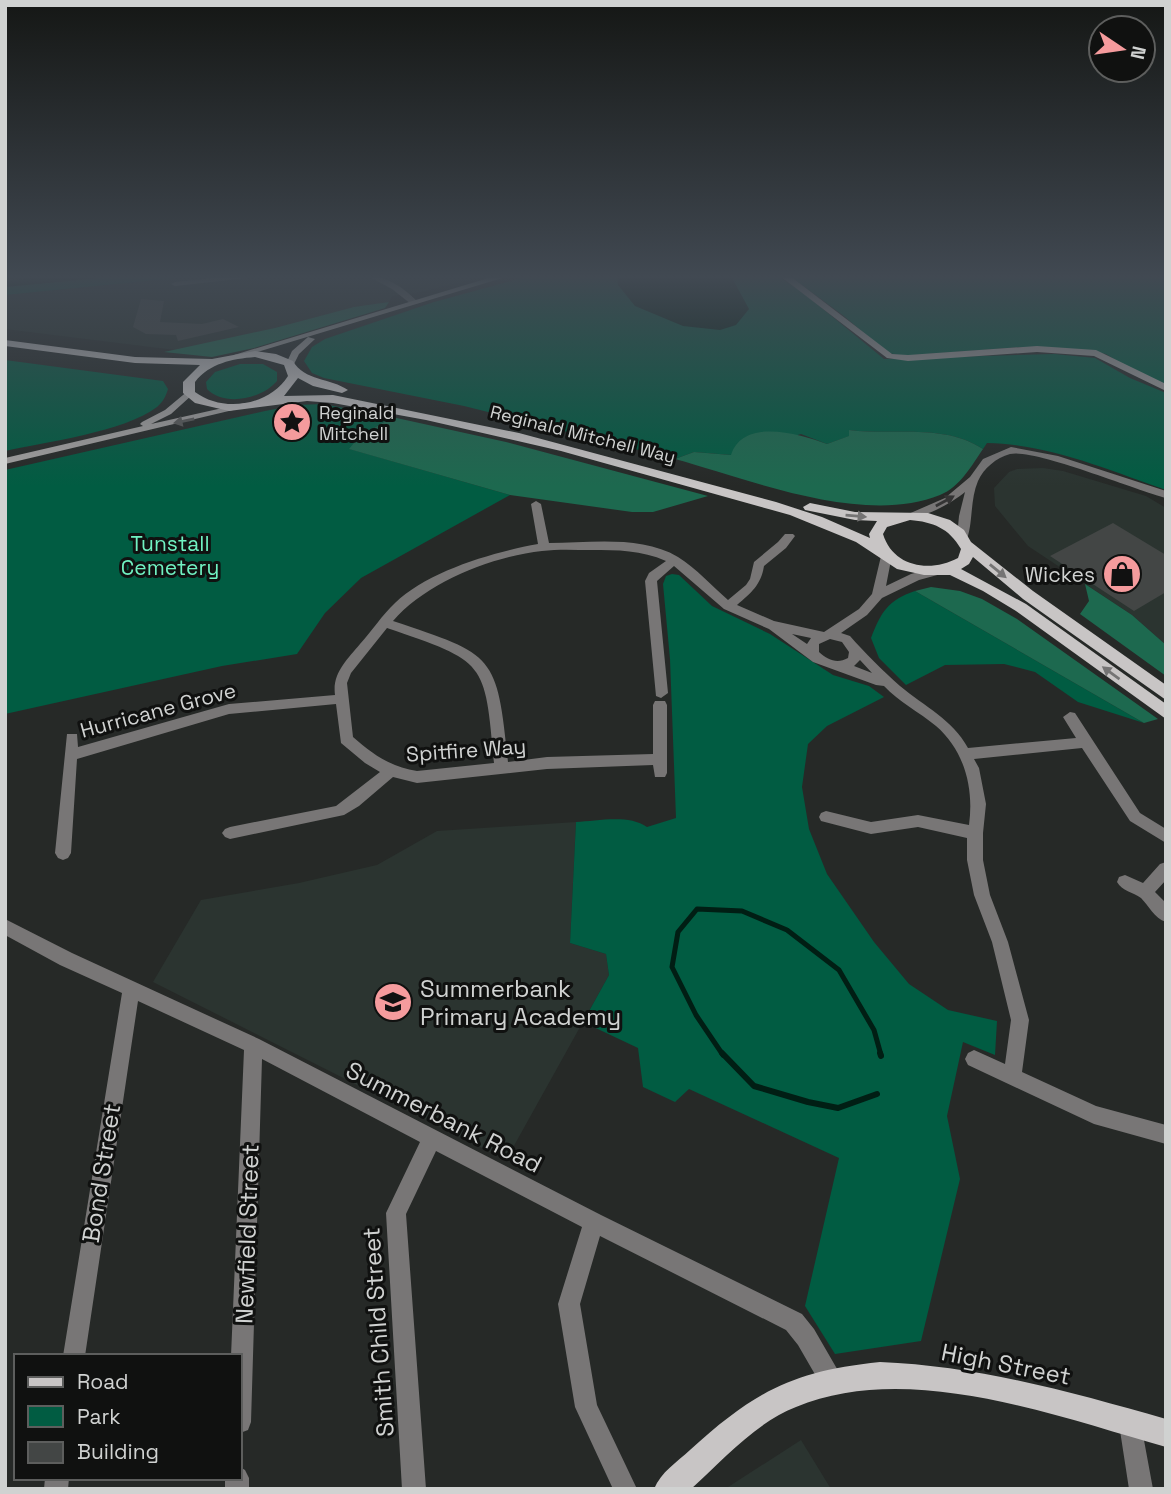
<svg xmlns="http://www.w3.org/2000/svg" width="1171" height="1494" font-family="'Space Grotesk',sans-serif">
<rect width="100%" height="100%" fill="#262927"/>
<path fill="#2b3430" d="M197 276H485L421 292 392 296 389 302 199 353 5 329V295Z
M1043 468 1063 471 1146 496 1166 508V645L1132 615 1028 546 995 506 994 488 1009 472 1017 469Z
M576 822 570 943 606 954 609 975 506 1160 153 982 201 900 299 883 377 865 437 831Z
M801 1440 831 1489H725Z"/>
<path fill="#015c42" d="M119 276H197L5 295V287Z
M529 276H777L801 291 884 359 1054 354 1095 358 1130 378 1166 393V490C1109 470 1048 444 987 443L983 449C943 423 894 436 849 430L850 436 827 444 801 434 731 455 694 452 675 459 464 406 324 378 312 373 304 361 312 347 325 339 434 302Z
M790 276H1166V386L1141 376 1106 354 1095 352 1022 347 900 356 886 352 844 316Z
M5 360 163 381 168 389C166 396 163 402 157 407 124 432 46 442 5 451Z
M240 364H263L277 372V381C262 399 224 407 207 389L206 382 215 372Z
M323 404 392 417 358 438 350 449 510 495 361 578 325 613 297 654 222 666 5 714V470L265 411 296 405Z
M672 574 679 575 712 606 770 634 833 675 869 686 884 697 827 726 808 744 802 787 809 829 827 874 874 942 909 984 948 1010 997 1021 995 1055 963 1042 947 1116 960 1179 921 1341 835 1354 805 1306 839 1158 689 1089 675 1102 643 1087 638 1048 583 1022 609 975 606 954 570 943 576 822C597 821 629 814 647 827L676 818 670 659 663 584 666 576Z
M915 591 1144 723 1078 702 1035 672 1004 664 945 665 906 685 879 658 871 638C881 612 888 600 915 591Z"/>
<path fill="#1d694f" d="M389 302 385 308 254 348 212 357 164 352 275 328 354 307Z
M392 417 506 442 708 496 653 512H632L510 495 349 449 358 438Z
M849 430C894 436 943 423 983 449 972 465 960 487 940 495 864 526 751 480 675 459L694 452 731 455C743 417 800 434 827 444L849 436Z
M1085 584 1132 615 1166 645V676L1080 614 1089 601Z
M931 587 960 591 982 599 1017 619 1158 719 1144 723 915 591Z"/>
<path fill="#011e14" d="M51 276H119L5 287V281Z
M617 276H731L749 309 736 325 720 330 683 326 635 306 618 285Z"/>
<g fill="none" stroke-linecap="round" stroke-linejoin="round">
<path stroke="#011e14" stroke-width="5" d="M723 1055 696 1015 672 967 678 932 697 909 742 911 787 930 839 970 874 1030 881 1055"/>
<path stroke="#011e14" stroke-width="6" d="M722 1053 754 1086 808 1102 838 1108 877 1094
M880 1053 881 1056"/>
</g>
<path fill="#434645" d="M141 299 164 301 160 322 202 324 223 319 239 327 178 341 176 335 146 334 133 327Z
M1113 523 1166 555V592L1134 611 1050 556Z"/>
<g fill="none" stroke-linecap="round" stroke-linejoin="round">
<path fill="#787676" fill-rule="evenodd" d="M232 276H266L175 286 171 284 175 282Z
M368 276C388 276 405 289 418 302L411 304 392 289Z
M1011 447 1058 456 1166 491V498C1136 490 1033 448 1010 454 996 458 984 468 978 481 970 500 973 522 967 539L963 541 957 537 959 516 965 492C952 503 923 519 907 517L906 515 945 498 970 477 983 459Z
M536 501 541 504 549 543C590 543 641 535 678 557 696 568 712 586 728 600L746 585 750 579 754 562 778 542 785 534H793L795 536 786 548 764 566C761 585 751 593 737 605L774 621 824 632 859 609 872 594 882 552H890L892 555 886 586 911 574 937 567 941 568V574L919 580 882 598 867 615 841 633 850 636C863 651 885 673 900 686 925 707 952 719 968 748L1076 738 1063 717 1070 712 1075 713 1140 813 1166 829V843L1130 821 1082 748 974 759 979 768 986 804 983 833V860L990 895 1008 942 1029 1020 1022 1072 1096 1106 1166 1125V1144L1094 1124 968 1065 965 1059 968 1053 974 1050 1005 1064 1011 1020 992 942 974 895 967 860V838L918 827 871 834 821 821 819 817 821 813 826 811 871 822 918 815 969 825C974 789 965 751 936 726 919 712 899 702 884 686L876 685 813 662 769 629 724 609 674 566 657 581 668 693 661 698 656 696 645 581 649 573 666 561C641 550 618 550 591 550 575 550 558 549 542 551 493 556 425 583 393 621 495 655 497 654 508 762L547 757 653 754V705L655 701H665L667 705V773L665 777H655L653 765 547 769 417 783 393 777 359 806 344 815 230 839 225 837 222 833 225 829 230 827 336 806 380 772 365 763 341 743 336 704 229 714 77 759 71 853 68 858 63 860 58 858 55 853 67 734H77L78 747 229 704 335 695C332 673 347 660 360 644 372 631 382 615 395 603 428 571 493 552 538 544L531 504ZM387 628C486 662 485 660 494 763L417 771C391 767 372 754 353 737L347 683 351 673ZM792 634 811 638 807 644ZM830 639 842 642 849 652 848 658C837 664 828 660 819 652V644ZM860 660 872 673 854 666Z
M1166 862V880L1155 892 1166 903V922C1154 918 1149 906 1141 898 1133 892 1122 891 1117 882L1119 877 1125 875 1143 883 1160 864Z
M5 919 72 953 259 1039 601 1215 802 1314 814 1329 840 1374 843 1382 840 1390 832 1393 824 1390 798 1345 786 1330 600 1236 580 1304 597 1405 637 1489H613L575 1407 558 1304 582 1227 436 1151 406 1214 426 1489H402L386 1213 420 1142 262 1059 251 1422 248 1430 240 1433V1356H231L244 1050 138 1001 85 1356H63L122 993 60 965 5 935Z
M1130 1413 1138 1416 1141 1424 1153 1489H1129L1119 1424 1122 1416Z
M240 1467 245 1470 249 1478V1489H225V1478H240Z
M45 1478H69L68 1489H44Z"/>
<path fill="#a5a3a2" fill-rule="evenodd" d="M495 276H509L241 357 234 355Z
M780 276H790L892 354 908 355 1037 346 1096 350 1166 384V391L1094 356 1037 352 908 361 887 358Z
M308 337 315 339 299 354 293 366H287L286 364 292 351Z
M189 390 192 391V395L171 414 151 424 245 403 250 406 5 464V458L143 426 140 424 142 422 165 410Z"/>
<path fill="#c8c5c5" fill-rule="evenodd" d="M5 340 135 357 212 359 255 351 276 354 293 361C304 381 331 378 348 390L342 393 313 386 298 378 284 396 333 395 519 433 776 502 822 517 870 538 869 534 877 521 855 520 805 510 803 507 810 503 855 512 928 513 950 520 964 530 971 542 1033 591 1166 685V700L1023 599 973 557 969 564 961 569 1026 604 1166 704V719L1016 611 983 591 950 575H924L897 569 856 542 790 515 561 451 426 420 333 403 307 401 229 411 195 403 183 393V382L200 365 135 363 5 346ZM255 357 284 365 288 376C269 406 223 413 195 392V382C210 363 232 359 255 357ZM910 520C933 522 949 528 961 549L958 558C930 573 893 567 883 534L887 527Z
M880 1362C979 1366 1071 1392 1166 1419V1447C1056 1416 908 1360 796 1407 755 1423 723 1460 691 1489H654C661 1472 677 1462 690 1450 755 1391 793 1371 880 1362Z"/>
</g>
<defs><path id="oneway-solid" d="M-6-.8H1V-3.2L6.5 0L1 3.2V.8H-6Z" transform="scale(1.75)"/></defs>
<use fill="#5a5a59" href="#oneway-solid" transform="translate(184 421) rotate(168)"/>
<use fill="#343434" href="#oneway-solid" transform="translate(945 501) rotate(-29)"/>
<g fill="#757474">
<use href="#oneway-solid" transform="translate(856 516) rotate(5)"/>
<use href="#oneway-solid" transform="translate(998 571) rotate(39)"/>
<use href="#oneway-solid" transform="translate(1111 673) rotate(-144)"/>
</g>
<linearGradient id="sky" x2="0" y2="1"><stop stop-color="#151715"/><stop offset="0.57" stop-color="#414952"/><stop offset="1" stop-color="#414952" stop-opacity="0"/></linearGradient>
<rect width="1171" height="486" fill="url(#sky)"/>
<defs>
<symbol id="sight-disc" viewBox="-11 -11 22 22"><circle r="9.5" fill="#f59b9d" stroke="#101110"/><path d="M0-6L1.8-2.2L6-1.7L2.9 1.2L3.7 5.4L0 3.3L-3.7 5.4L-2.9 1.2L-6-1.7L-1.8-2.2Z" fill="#111"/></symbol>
<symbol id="shop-disc" viewBox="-11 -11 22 22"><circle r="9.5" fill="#f59b9d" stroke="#101110"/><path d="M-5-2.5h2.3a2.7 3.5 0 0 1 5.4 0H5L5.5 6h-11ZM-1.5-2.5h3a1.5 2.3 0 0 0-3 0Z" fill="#111"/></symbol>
<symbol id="school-disc" viewBox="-11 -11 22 22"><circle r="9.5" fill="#f59b9d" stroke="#101110"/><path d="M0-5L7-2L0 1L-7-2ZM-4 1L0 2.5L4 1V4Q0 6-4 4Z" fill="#111"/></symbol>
</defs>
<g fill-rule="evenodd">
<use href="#sight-disc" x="270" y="400" width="44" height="44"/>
<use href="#shop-disc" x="1100" y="552" width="44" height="44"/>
<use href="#school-disc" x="371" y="980" width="44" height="44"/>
</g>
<g text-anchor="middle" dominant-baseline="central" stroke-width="6" stroke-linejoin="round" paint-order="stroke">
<g font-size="18" fill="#d0d2d1" stroke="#101110" text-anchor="start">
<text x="319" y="412">Reginald<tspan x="319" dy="21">Mitchell</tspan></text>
</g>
<g font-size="18" fill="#d0d2d1" stroke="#101110">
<text transform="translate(583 434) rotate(14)">Reginald Mitchell Way</text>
</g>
<g font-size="21" fill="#70f2c2" stroke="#101110">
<text x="170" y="543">Tunstall<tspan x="170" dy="24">Cemetery</tspan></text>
</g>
<g font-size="21" fill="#d0d2d1" stroke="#101110" text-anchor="end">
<text x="1095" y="574">Wickes</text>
</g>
<g font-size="21" fill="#d0d2d1" stroke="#101110">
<text transform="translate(158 710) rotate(-15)">Hurricane Grove</text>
<text transform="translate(466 750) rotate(-4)">Spitfire Way</text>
</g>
<g font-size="24" fill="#d0d2d1" stroke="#101110" text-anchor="start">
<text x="420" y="988">Summerbank<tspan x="420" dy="28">Primary Academy</tspan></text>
</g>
<g font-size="24" fill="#d0d2d1" stroke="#101110">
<text transform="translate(444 1117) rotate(27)">Summerbank Road</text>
<text transform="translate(101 1173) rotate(-81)">Bond Street</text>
<text transform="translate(247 1234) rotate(-88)">Newfield Street</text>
<text transform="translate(378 1332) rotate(-94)">Smith Child Street</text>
<text transform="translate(1006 1364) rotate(11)">High Street</text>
</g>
</g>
<rect width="1171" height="1494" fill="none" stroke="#d0d2d1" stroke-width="14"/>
<rect x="14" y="1354" width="228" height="126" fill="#101110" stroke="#5d5e5d" stroke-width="2"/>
<rect x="28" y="1377" width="35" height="10" fill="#c8c5c5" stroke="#5d5e5d" stroke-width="2"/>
<text x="77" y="1389" font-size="21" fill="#d0d2d1">Road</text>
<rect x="28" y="1406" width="35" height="21" fill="#015c42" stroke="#5d5e5d" stroke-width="2"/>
<text x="77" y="1424" font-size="21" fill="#d0d2d1">Park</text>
<rect x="28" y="1442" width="35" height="21" fill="#434645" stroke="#5d5e5d" stroke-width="2"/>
<text x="77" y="1459" font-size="21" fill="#d0d2d1">Building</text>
<g transform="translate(1122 49) rotate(103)"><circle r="33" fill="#101110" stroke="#5d5e5d" stroke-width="2"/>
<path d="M0-5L12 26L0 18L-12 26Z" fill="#f59b9d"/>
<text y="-10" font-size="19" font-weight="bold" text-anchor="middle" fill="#d0d2d1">N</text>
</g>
</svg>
